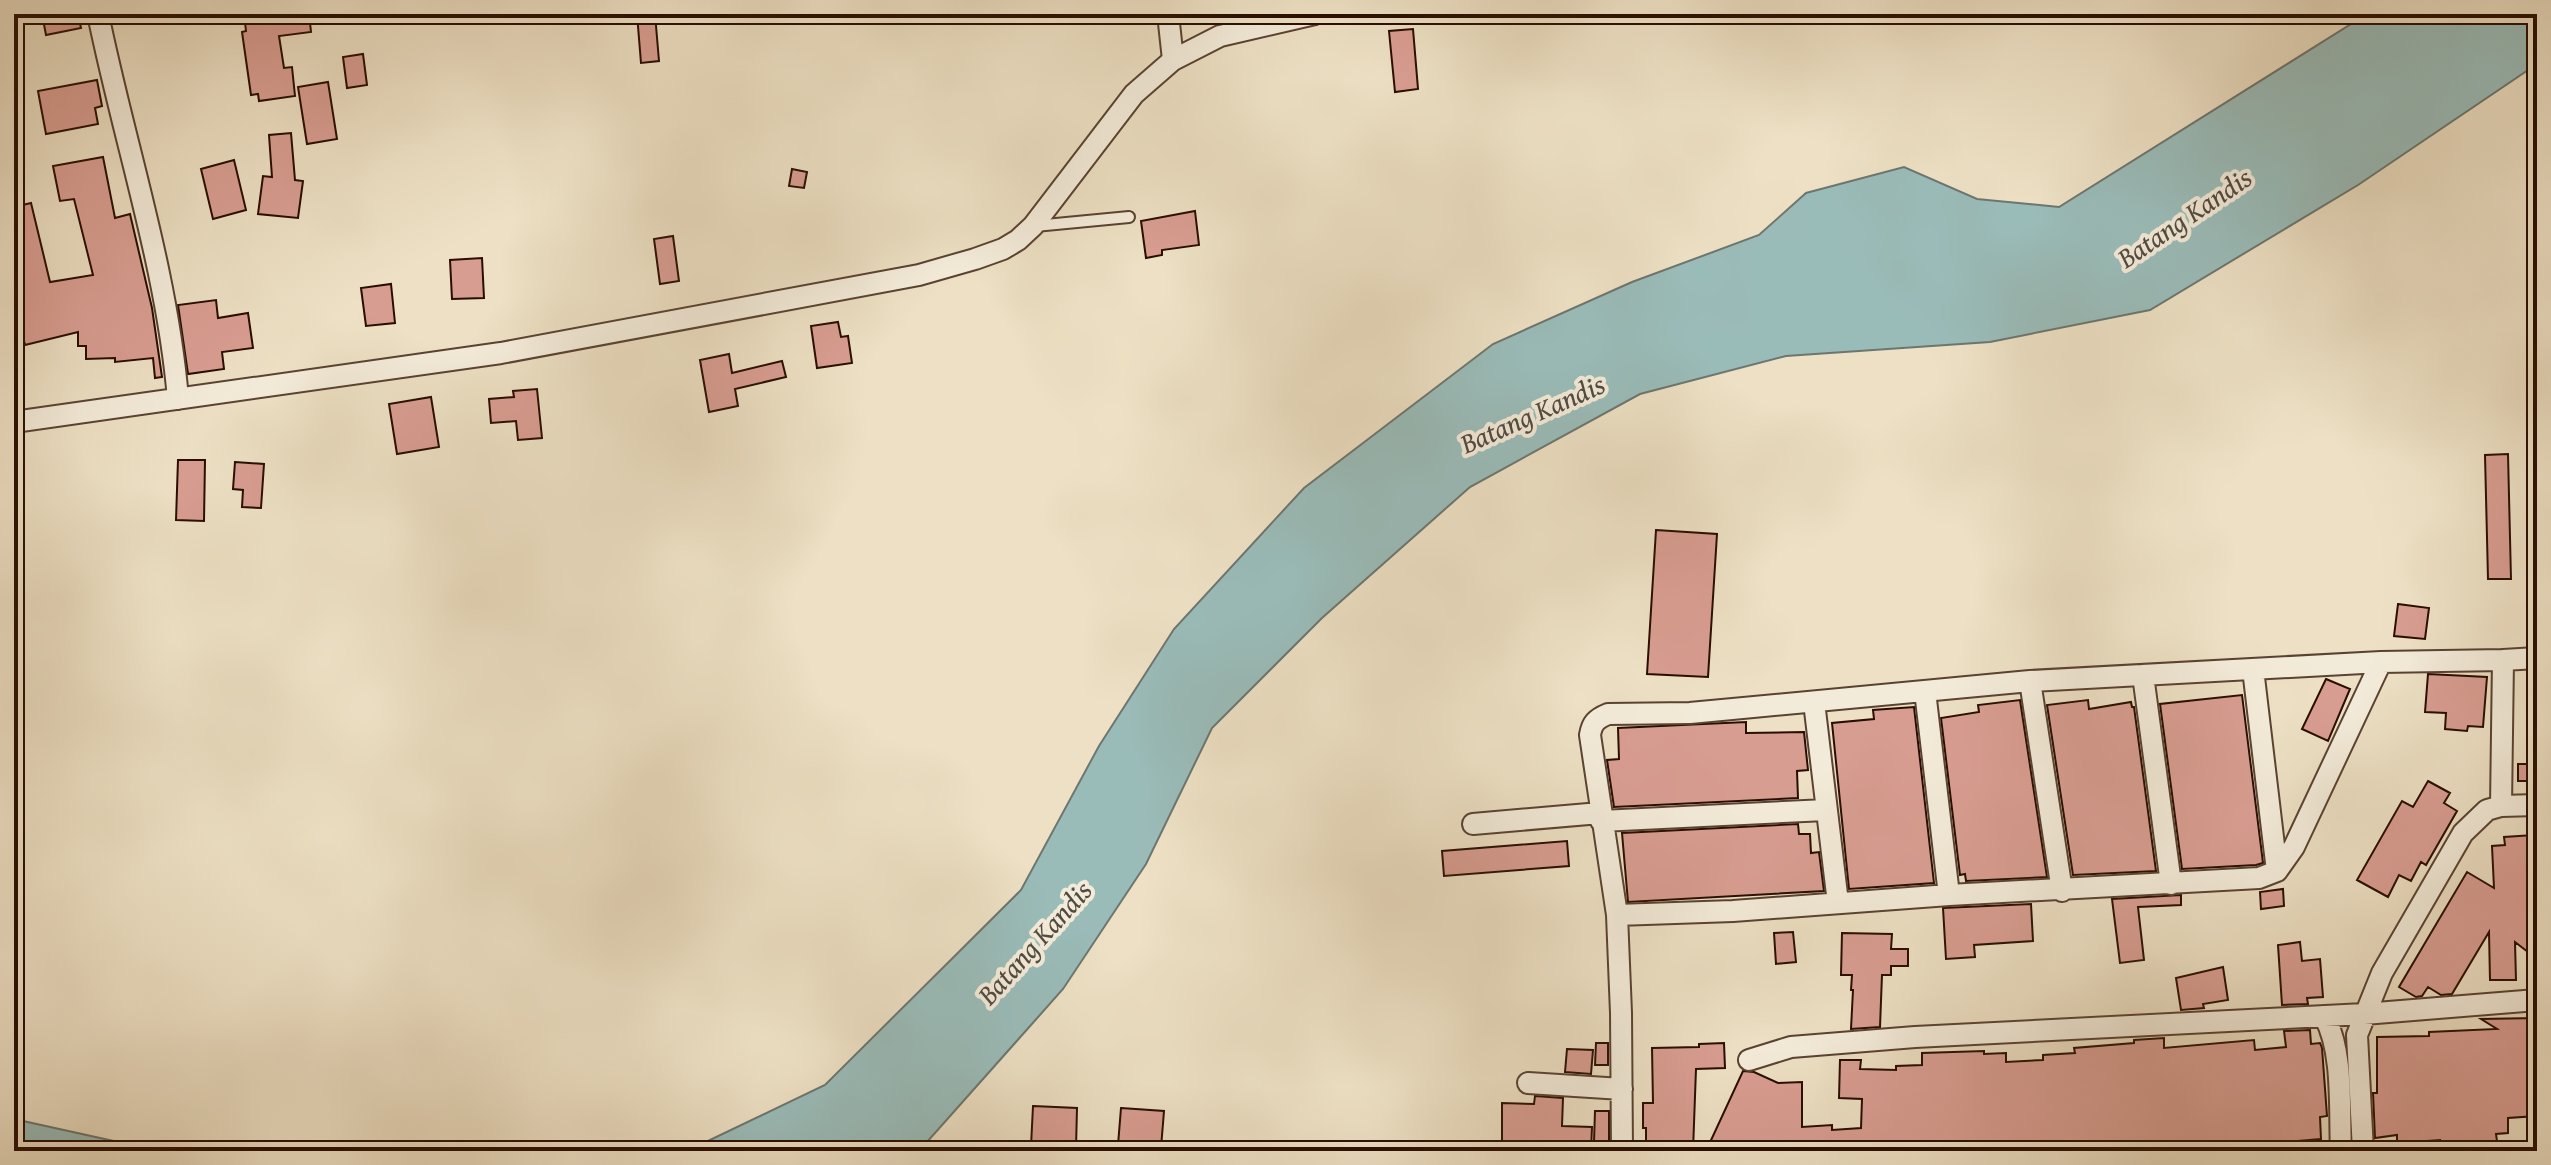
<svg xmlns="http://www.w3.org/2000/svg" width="2551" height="1165" font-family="'Gentium Book Plus',serif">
<rect width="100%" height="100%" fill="#ede0c4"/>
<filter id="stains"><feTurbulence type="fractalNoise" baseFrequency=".0025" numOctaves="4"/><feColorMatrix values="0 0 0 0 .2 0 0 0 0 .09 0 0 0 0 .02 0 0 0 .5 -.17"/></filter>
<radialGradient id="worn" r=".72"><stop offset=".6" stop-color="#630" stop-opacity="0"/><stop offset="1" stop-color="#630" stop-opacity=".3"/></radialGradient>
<path fill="#9abcb9" stroke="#6d7670" stroke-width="2" d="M2367 14H2537V64L2358 185 2150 310 1990 342 1786 356 1640 394 1470 487 1322 618 1212 728 1146 864 1063 989 919 1151H687L825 1085 1021 890 1099 746 1174 629 1304 488 1493 344 1632 282 1759 235 1806 193 1904 167 1977 199 2059 207Z
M14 1119 159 1151H14Z"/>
<path fill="#d89d91" stroke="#290d02" stroke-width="2" d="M42 14H78L81 28 46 35Z
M244 14H309L311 32 279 36 284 68 292 67 295 96 259 101 258 94 251 95 242 32 246 31Z
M637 14H655L659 61 641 63Z
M1413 29 1418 89 1395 92 1389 31Z
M363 54 367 85 347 88 343 57Z
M97 80 102 106 95 108 98 124 46 134 38 91Z
M328 82 337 139 307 144 298 87Z
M291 133 295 180 303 181 298 218 258 214 263 176 272 177 269 135Z
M103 157 115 218 130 214 152 308 162 377 155 378 153 358 115 362V358L86 359V346H78V332L25 345 14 300V207L31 203 50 282 93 275 74 199 60 201 53 166Z
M234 160 246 210 213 219 201 169Z
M792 169 807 172 804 188 789 186Z
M1195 211 1199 245 1162 250V255L1146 258 1141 221Z
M673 236 679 281 660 284 654 239Z
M482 258 484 298 452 299 450 260Z
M391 284 395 323 366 326 361 288Z
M216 300 218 318 248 313 253 348 222 352 224 369 188 374 178 305Z
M838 322 841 337 848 336 852 363 817 368 811 326Z
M729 354 732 373 782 361 786 377 735 389 738 406 709 412 700 360Z
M537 389 542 438 518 440 516 421 491 423 489 399 514 397 513 391Z
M431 397 439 447 397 454 389 404Z
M2508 454 2511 579H2488L2485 455Z
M178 460H205L204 521 176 520Z
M235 462 264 464 261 508 242 507 243 490 233 489Z
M1656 530 1717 534 1708 677 1647 674Z
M2398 604 2429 608 2425 639 2394 636Z
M2428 674 2487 677 2483 727 2468 726 2467 731 2445 729 2446 713 2425 712Z
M2326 679 2350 689 2328 741 2302 729Z
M2242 695 2263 863 2256 865 2182 869 2160 704Z
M2020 700 2047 877 1966 881 1965 874 1960 875 1941 718 1979 712 1978 705Z
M2088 700 2089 709 2131 702 2132 707H2134L2156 871 2073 875 2047 705Z
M1914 707 1934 883 1849 889 1832 723 1874 719 1873 710Z
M1746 722V733L1804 732 1808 770 1797 771 1798 798 1614 807 1607 760 1619 759 1618 728Z
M2518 764H2537V781H2518Z
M2428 781 2450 793 2444 803 2457 811 2426 865 2421 862 2411 881 2399 875 2388 897 2357 880 2402 801 2413 807Z
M1798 824 1799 834H1810L1811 853 1819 852 1824 891 1628 902 1622 833Z
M2534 835 2535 849H2537V959L2515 942 2516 980H2490L2489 932 2452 994 2441 995 2428 987 2422 996 2416 997 2399 987 2467 872 2494 888 2492 846 2505 845 2504 837Z
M1567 841 1569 866 1444 876 1442 851Z
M2283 889 2284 906 2261 909 2260 892Z
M2181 895V905L2138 907 2144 960 2120 963 2112 899Z
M2031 904 2033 941 1974 945 1975 957 1946 959 1943 908Z
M1793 932 1796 962 1776 964 1774 933Z
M1842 933 1892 934 1891 949H1908V966H1891V975H1882L1880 1027 1851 1029 1853 990H1851L1852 975H1841Z
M2300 942 2302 961 2320 959 2323 997 2307 998 2308 1004 2282 1005 2278 945Z
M2223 967 2228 1000 2203 1004 2204 1008 2181 1010 2176 978Z
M2537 1018V1116L2508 1118V1133L2496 1134 2497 1141 2440 1145V1140L2397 1143V1135L2375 1138 2373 1093H2377V1037L2429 1036V1032L2497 1029 2481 1019Z
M2310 1030 2311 1044 2320 1043 2322 1048 2327 1116 2320 1117 2321 1139 2285 1142V1151H2177V1145L2140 1148V1151H1706L1743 1071 1754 1072 1778 1083 1802 1082V1127L1832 1125V1130L1861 1128 1862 1099 1839 1098 1840 1060H1861L1860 1069 1896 1070V1066L1922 1065V1053L1984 1051V1054L2006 1053V1062L2043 1060V1055L2075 1053 2074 1048 2134 1043V1040L2164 1038V1048L2254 1040 2255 1050 2286 1047 2284 1031Z
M1596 1043H1608V1065H1595Z
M1724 1043 1725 1068 1696 1069 1693 1151H1656V1145H1646V1128H1643V1103H1653L1652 1048 1699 1047V1044Z
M1567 1049 1593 1050 1591 1074 1565 1072Z
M1535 1096 1563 1098 1562 1126 1592 1127 1591 1151H1502V1103L1534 1104Z
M1033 1106 1077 1108 1076 1148 1031 1146Z
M1121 1108 1164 1111 1161 1148 1118 1145Z
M1595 1111H1609V1142H1594Z"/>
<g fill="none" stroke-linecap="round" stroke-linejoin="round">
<defs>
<path id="service" d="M1035 226 1129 217"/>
<path id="minor" d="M98 14C124 142 167 268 178 399
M1168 14 1173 60
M14 422 501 353 919 275 975 259 1003 249 1018 240 1033 226 1134 94 1173 60 1220 36 1315 14
M2503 660 2537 658
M2253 669 2277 871
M2143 675 2171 884
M2030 681 2062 891
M1925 691 1949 895
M1814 702 1838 903
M1601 821 1826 810
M1473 824 1600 813
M1617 915 1733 911 1949 895 2259 878 2277 871 2294 847 2381 662
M2324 1016C2344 1052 2339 1109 2341 1151
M1749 1060 1791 1047 1915 1037 2364 1014 2537 1000
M1528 1083 1622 1089
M1622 1151 1621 1013 1617 915 1590 735C1592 723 1596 719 1608 714L1690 713 2030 681 2381 662 2503 660 2501 806
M2363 1151 2357 1035 2382 973 2463 833 2487 810 2501 806 2537 805"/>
</defs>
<use href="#service" stroke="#5a4232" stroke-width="14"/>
<use href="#minor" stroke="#5a4232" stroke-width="24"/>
<use href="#service" stroke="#f3ebd9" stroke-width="10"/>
<use href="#minor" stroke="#f3ebd9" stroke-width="20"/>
</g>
<g text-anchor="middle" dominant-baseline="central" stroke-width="8" stroke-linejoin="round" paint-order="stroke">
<g font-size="28" font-style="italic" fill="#514a42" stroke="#f3ebd9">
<text transform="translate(2184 217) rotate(-34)">Batang Kandis</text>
<text transform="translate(1532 413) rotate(-24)">Batang Kandis</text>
<text transform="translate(1034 942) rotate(-48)">Batang Kandis</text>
</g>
</g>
<rect width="2551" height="1165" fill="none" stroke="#ede0c4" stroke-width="48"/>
<rect x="16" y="16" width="2519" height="1133" fill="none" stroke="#290d02" stroke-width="4"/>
<rect x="24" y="24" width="2503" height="1117" fill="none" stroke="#290d02" stroke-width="2"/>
<rect width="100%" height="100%" filter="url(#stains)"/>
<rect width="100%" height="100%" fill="url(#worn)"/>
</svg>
